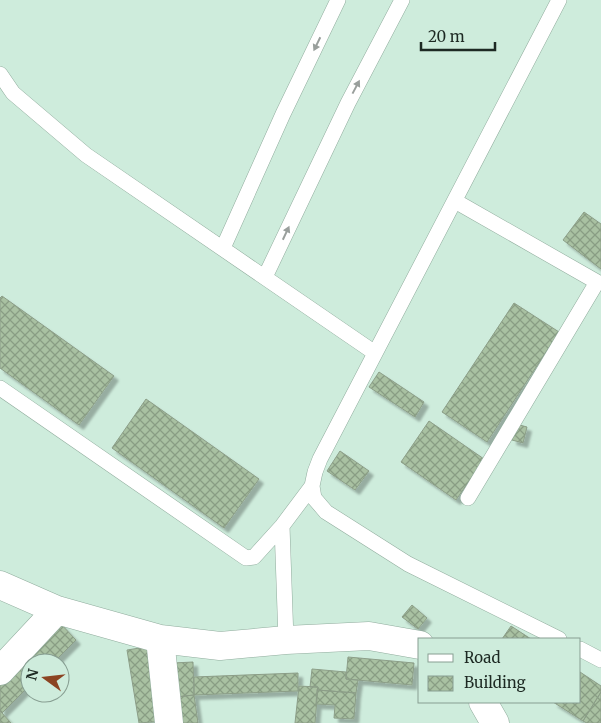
<svg xmlns="http://www.w3.org/2000/svg" width="601" height="723" font-family="Merriweather,serif">
<defs>
<pattern id="building-cross-hatch" width="8" height="8" patternUnits="userSpaceOnUse" patternTransform="scale(1.25)"><rect width="8" height="8" fill="#a9c1a2"/><path d="M0 0l8 8M0 8l8-8" fill="none" stroke="#899d84"/></pattern>
<filter id="shadow"><feDropShadow dx="4.5" dy="4.5" stdDeviation="1" flood-color="#0004"/></filter>
</defs>
<rect width="100%" height="100%" fill="#ceecdc"/>
<path fill="url(#building-cross-hatch)" stroke="#8c9e88" filter="url(#shadow)" d="M584 212 601 224V269L563 240Z
M2 296 114 376 79 425 0 368V298Z
M514 303 559 332 487 442 442 412Z
M379 372 424 402 415 417 369 387Z
M146 399 259 479 224 528 112 448Z
M429 421 484 459 456 500 401 462Z
M516 424 527 427 523 443 512 440Z
M340 451 369 471 355 490 327 471Z
M412 605 427 618 418 629 402 617Z
M59 622 76 640 53 663H30V685L2 713 0 711V679Z
M511 626 531 639H502Z
M152 646 164 721 139 723 127 650Z
M348 657 414 663 412 685 346 679Z
M193 662 194 695 176 697 173 663Z
M312 669 346 672V679L358 680 356 693 317 690 318 687H310Z
M580 672 601 686V692L583 721 553 702H580Z
M298 673V691L194 695V677Z
M299 686 318 687 315 723H295Z
M317 690 356 693 354 719 334 718 335 705 316 704Z
M601 692V723H587L583 721Z
M194 695 198 723H179L176 697Z
M0 711 2 713 11 723H0Z"/>
<g fill="none" stroke-linecap="round" stroke-linejoin="round">
<defs>
<path id="lane" d="M559 0 320 459 315 472 312 486 314 498 326 512 408 564 559 639
M0 74 13 93 86 155 375 353
M455 201 597 282 468 498
M223 248 283 114 338 0
M265 277 348 103 402 0
M0 388 246 558 254 557 282 526 312 486
M282 526 286 640
M580 649 601 660"/>
<path id="street" d="M0 585 57 610 160 639 169 723
M160 639 220 646 286 640 369 636 420 645
M0 671 57 610
M483 702 495 723"/>
</defs>
<use href="#lane" stroke="#90ac9d" stroke-width="16"/>
<use href="#street" stroke="#90ac9d" stroke-width="29"/>
<use href="#lane" stroke="#fff" stroke-width="15"/>
<use href="#street" stroke="#fff" stroke-width="28"/>
</g>
<defs><path id="oneway-solid" d="M-6-.8H1V-3.2L6.5 0L1 3.2V.8H-6Z" transform="scale(1.25)"/></defs>
<g fill="#999f9c">
<use href="#oneway-solid" transform="translate(317 44) rotate(116)"/>
<use href="#oneway-solid" transform="translate(356 87) rotate(-62)"/>
<use href="#oneway-solid" transform="translate(286 233) rotate(-65)"/>
</g>
<rect x="418" y="638" width="162" height="65" fill="#ceecdc" stroke="#879e92"/>
<rect x="428" y="654" width="25" height="8" fill="#ffffff" stroke="#879e92"/>
<text x="464" y="663" font-size="15" fill="#1d2923">Road</text>
<rect x="428" y="676" width="25" height="15" fill="url(#building-cross-hatch)" stroke="#879e92"/>
<text x="464" y="688" font-size="15" fill="#1d2923">Building</text>
<g transform="translate(45 678) rotate(285)"><circle r="24" fill="#ceecdc" stroke="#879e92"/>
<path d="M0-4L9 19L0 12L-9 19Z" fill="#8b4422"/>
<text y="-8" font-size="14" font-weight="bold" text-anchor="middle" fill="#1d2923">N</text>
</g>
<path d="M421 42v8h74v-8" fill="none" stroke="#1d2923" stroke-width="2.5"/>
<text x="428" y="42" font-size="15" fill="#1d2923" stroke="#ceecdc" stroke-width="4" paint-order="stroke">20 m</text>
</svg>
